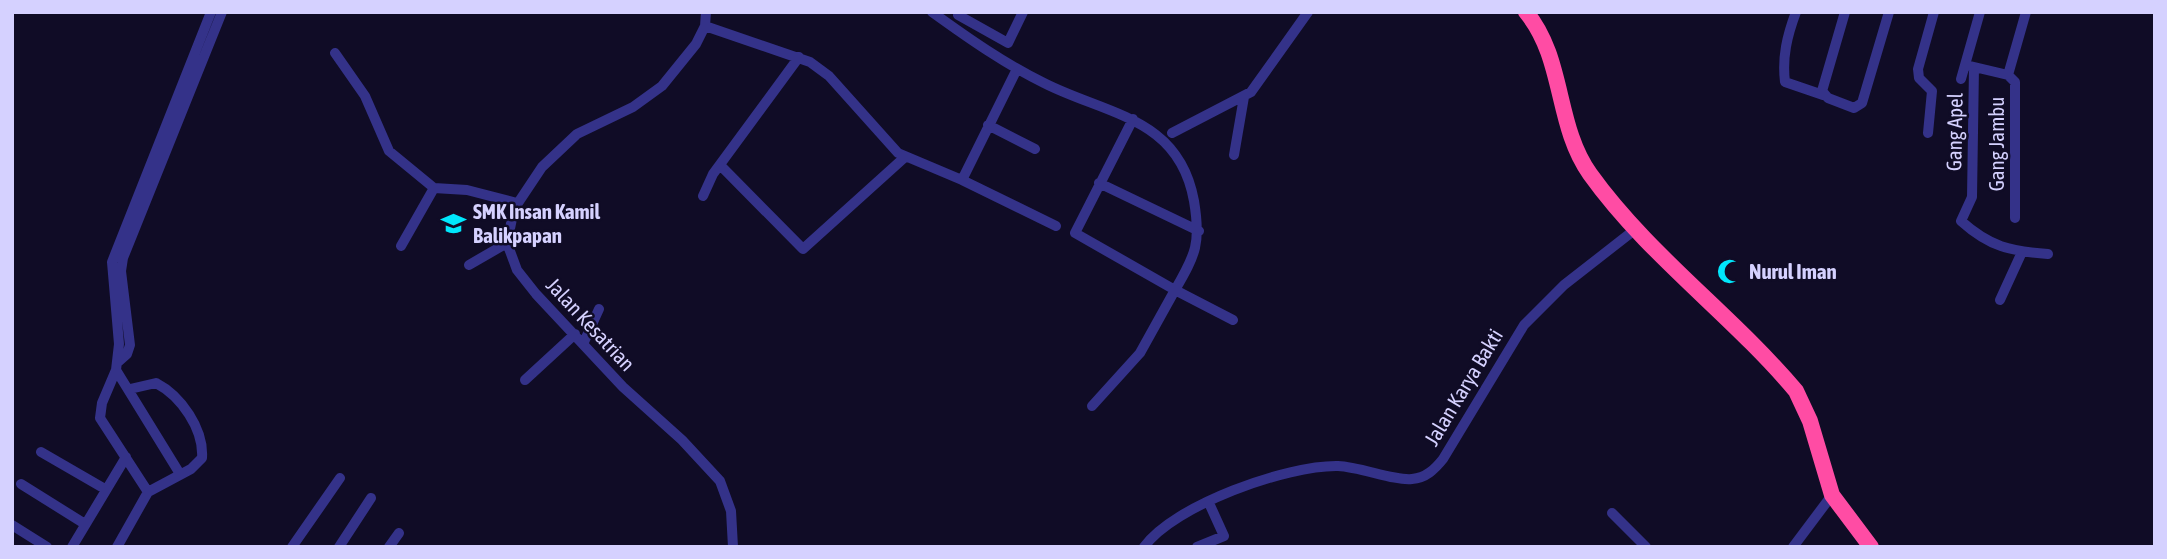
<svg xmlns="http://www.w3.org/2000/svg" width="2167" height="559" font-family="'Asap Condensed',sans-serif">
<rect width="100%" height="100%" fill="#100c26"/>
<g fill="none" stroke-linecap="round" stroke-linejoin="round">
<path stroke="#343289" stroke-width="10" d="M706 12 705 26 696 44 662 86 633 107 577 134 542 167 514 209 507 243 517 270 536 294 623 387 682 440 720 481 731 511 733 547
M932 12C968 38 1005 64 1044 83 1107 115 1179 117 1194 201 1201 243 1196 254 1175 290L1075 233 1133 119
M1796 12C1787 36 1782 57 1785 82L1823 95
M1845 12 1822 91 1828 98 1854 108 1862 103 1889 12
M958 15 1008 43 1023 12
M705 26 810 62 829 76 898 153 962 180 1056 226
M335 53 365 96 389 151 434 188
M1970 66 2008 75
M1974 67 1972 197 1961 221C1990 247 2010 251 2048 254
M2008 75 2015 82V218
M2008 75 2026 12
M1961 79 1980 12
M988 125 1035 149
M1172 133 1251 92 1308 12
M1928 133 1932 91 1919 78 1918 69 1934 12
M1234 155 1244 97
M721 166 803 249 905 157
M962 180 1017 69
M1099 183 1199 231
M703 196 713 174 799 57
M401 246 434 188 467 190 517 203
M469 265 507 243
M2000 300 2022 252
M584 342 599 309
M118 362 127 354 130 345 121 271 123 258 222 12
M116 370 180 474
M525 380 575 334
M1092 406 1140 353 1175 290 1233 320
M41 452 105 489
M21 484 85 524
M148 492 100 418 102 403 116 370 119 344 112 262 211 12
M1612 513 1646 547
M12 525 47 547
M72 547 126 457
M117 547 148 492 191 469 202 458C204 429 181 396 156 383L130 389
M292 547 340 478
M339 547 371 498
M389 547 399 533
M1144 547C1174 505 1287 465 1338 466 1361 467 1394 481 1412 479 1426 478 1435 469 1443 459L1524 325 1564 285 1637 228
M1197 547 1224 536 1209 503
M1793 547 1832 495"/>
<path stroke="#ff4ca4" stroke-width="16" d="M1526 12C1565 59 1555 125 1590 174 1648 255 1732 315 1796 391L1810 421 1832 495 1871 547"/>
</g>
<defs>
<symbol id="school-bare" viewBox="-9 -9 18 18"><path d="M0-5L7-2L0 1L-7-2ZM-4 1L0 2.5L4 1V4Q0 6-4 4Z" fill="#00e7fc" stroke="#100c26" stroke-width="2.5" paint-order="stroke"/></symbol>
<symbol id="mosque-bare" viewBox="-9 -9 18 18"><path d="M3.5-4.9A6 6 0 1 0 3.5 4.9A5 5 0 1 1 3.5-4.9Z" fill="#00e7fc" stroke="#100c26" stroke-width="2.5" paint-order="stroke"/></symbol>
</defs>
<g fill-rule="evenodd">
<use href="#school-bare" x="436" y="206" width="35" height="35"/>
<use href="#mosque-bare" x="1712" y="254" width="35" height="35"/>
</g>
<g text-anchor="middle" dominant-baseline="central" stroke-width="5" stroke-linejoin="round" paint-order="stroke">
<g font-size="21" fill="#d5d1ff" stroke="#100c26">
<text transform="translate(1954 132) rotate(-89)">Gang Apel</text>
<text transform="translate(1996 144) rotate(-90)">Gang Jambu</text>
<text transform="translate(591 324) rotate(47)">Jalan Kesatrian</text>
<text transform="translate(1463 387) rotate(-59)">Jalan Karya Bakti</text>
</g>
<g font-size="21" font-weight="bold" fill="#d5d1ff" stroke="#100c26" text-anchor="start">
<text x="473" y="211">SMK Insan Kamil<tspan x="473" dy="24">Balikpapan</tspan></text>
<text x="1749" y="271">Nurul Iman</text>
</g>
</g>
<rect width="2167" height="559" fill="none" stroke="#d5d1ff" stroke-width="28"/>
</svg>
